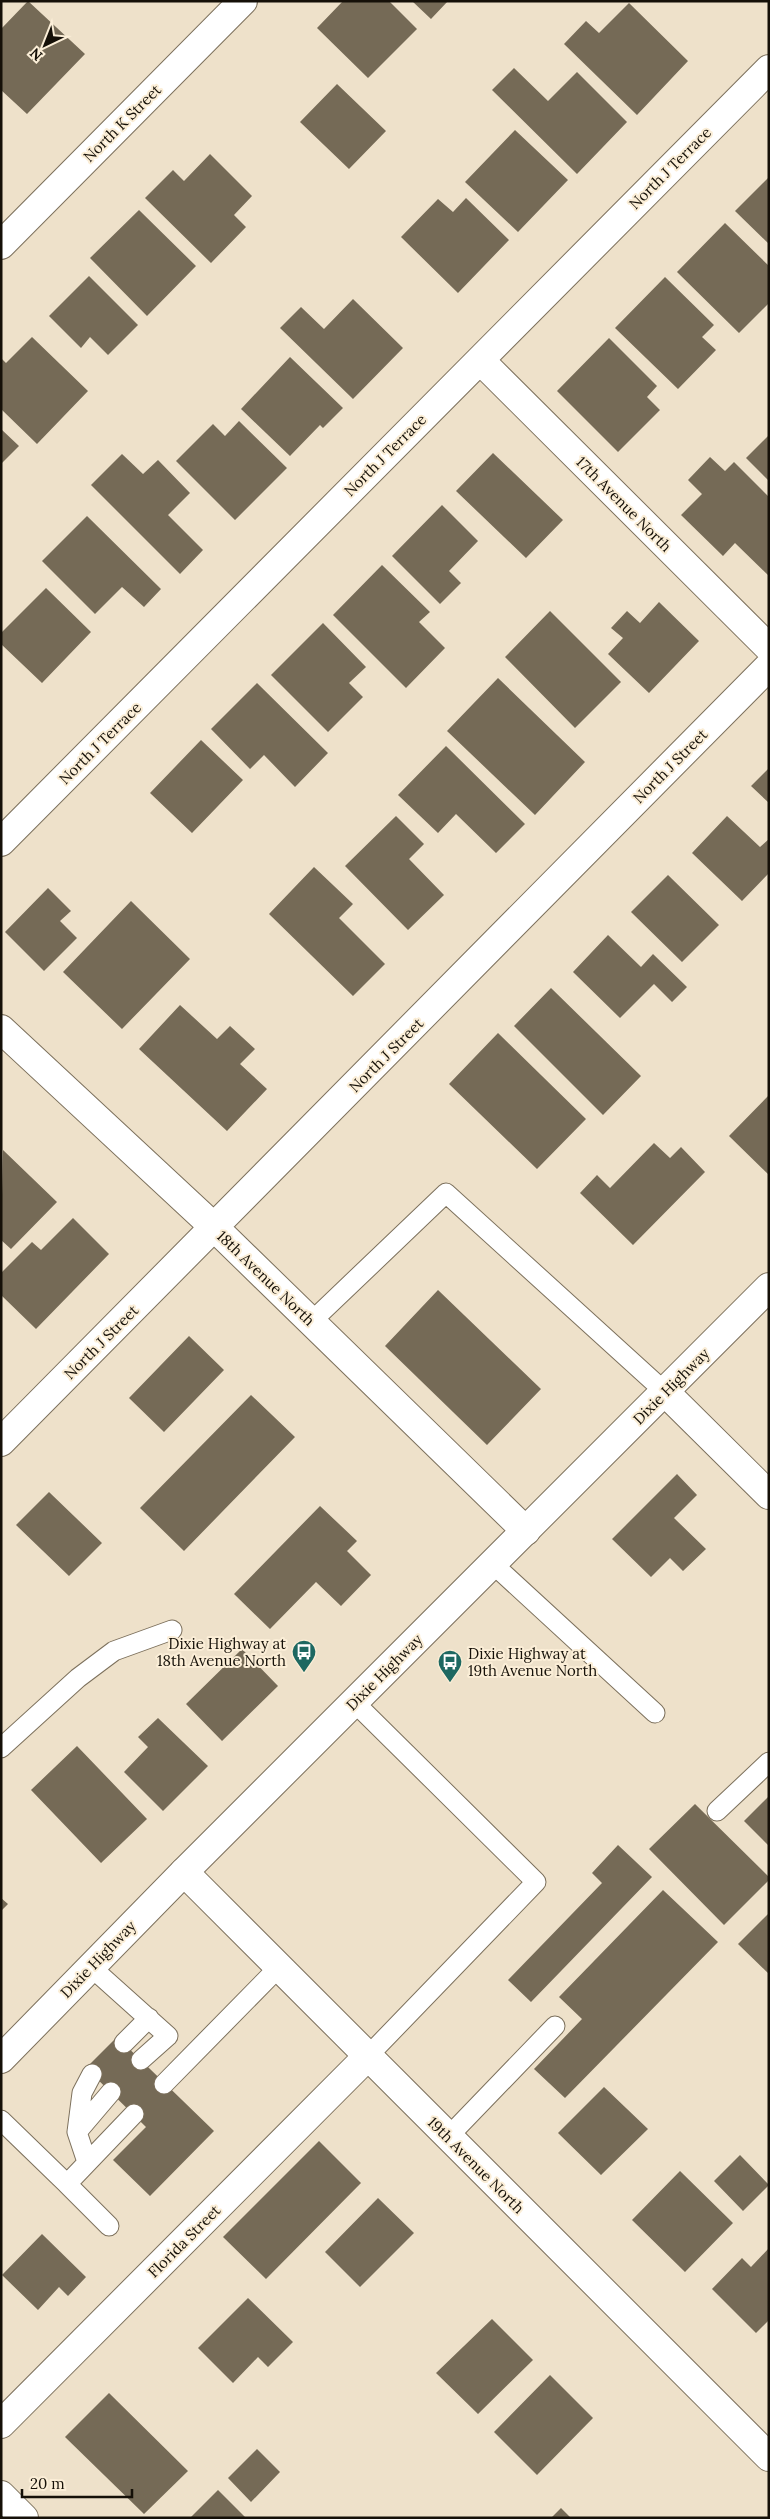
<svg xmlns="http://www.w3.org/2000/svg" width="770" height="2519" font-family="Lora,serif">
<rect width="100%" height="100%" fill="#eee1ca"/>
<path fill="#756a56" d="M28 1 85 54 27 114 1 90V29Z
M343 1H389L417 29 368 78 317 28Z
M412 1H448L431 19Z
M629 3 688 61 637 115 564 44 586 21 599 33Z
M514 68 548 101 577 72 627 122 577 174 492 90Z
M337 84 386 131 349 169 300 122Z
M515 130 568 180 518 232 465 182Z
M210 154 252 196 234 215 246 227 211 263 145 198 173 170 184 181Z
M769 177V244L735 211Z
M466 198 509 240 458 293 401 237 438 199 453 212Z
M139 210 196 266 147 316 90 258Z
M725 223 769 266V303L739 333 677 272Z
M89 276 138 325 108 355 90 337 81 348 49 316Z
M665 277 714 325 702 337 716 350 678 389 615 328Z
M353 299 403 348 353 399 280 328 301 307 324 329Z
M32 337 88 391 37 444 1 409V358L6 363Z
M609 338 657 386 647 397 660 410 618 452 557 391Z
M290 357 343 408 323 428 320 425 290 456 241 409Z
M239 421 287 468 235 520 176 461 213 424 225 436Z
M1 429 19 446 1 464Z
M769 435V481L746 458Z
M493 453 563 520 526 558 456 491Z
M122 454 143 474 158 460 190 493 168 515 203 550 180 574 91 485Z
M710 457 725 471 734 462 769 497V576L735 543 723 556 681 515 702 494 688 480Z
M442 505 478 541 449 571 461 583 440 604 392 556Z
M87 516 161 589 144 607 122 587 95 614 42 561Z
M382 565 430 612 419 622 445 648 406 688 333 615Z
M46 588 91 632 42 683 1 644V633Z
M659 602 699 641 649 693 608 654 623 638 611 628 627 611 640 623Z
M550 611 621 682 575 728 505 657Z
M323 623 366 667 349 683 363 697 328 732 271 675Z
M498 678 585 762 535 815 447 731Z
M257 683 328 753 295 787 264 755 250 769 211 729Z
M201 740 243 780 192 833 150 793Z
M446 746 525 824 496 853 456 814 438 833 398 795Z
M769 768V803L751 786Z
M396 816 424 844 409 859 444 895 408 930 345 866Z
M727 816 760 847 769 839V873L742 901 692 853Z
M314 867 353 904 339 918 385 964 353 996 269 914Z
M668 875 719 925 682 962 631 912Z
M48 888 71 911 60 921 77 938 44 971 5 932Z
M131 901 190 959 122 1029 63 972Z
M608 935 641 967 653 954 687 987 672 1002 654 984 620 1018 573 972Z
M551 988 641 1076 603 1115 514 1026Z
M180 1005 217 1039 230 1026 255 1049 240 1064 267 1089 227 1131 139 1049Z
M498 1033 586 1119 537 1169 449 1084Z
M769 1095V1175L729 1136Z
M654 1143 670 1158 681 1147 705 1172 633 1245 580 1193 597 1175 610 1188Z
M3 1150 57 1202 11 1249 1 1240Z
M73 1218 109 1254 36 1329 1 1295V1273L32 1242 41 1250Z
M438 1290 541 1389 487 1445 385 1346Z
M189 1336 224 1370 164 1432 129 1398Z
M251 1395 295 1437 184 1551 140 1508Z
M677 1474 697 1495 674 1518 706 1549 683 1571 670 1558 651 1577 612 1539Z
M49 1492 102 1543 69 1576 16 1525Z
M320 1506 357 1541 347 1551 371 1575 341 1606 316 1582 270 1629 234 1594Z
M242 1649 278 1686 222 1741 186 1704Z
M158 1718 208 1766 163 1811 124 1772 148 1747 138 1737Z
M77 1746 147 1819 101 1863 31 1790Z
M769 1796V1846L744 1821Z
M695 1804 769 1877V1880L724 1925 649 1849Z
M618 1845 652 1877 531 2002 508 1980 602 1883 592 1873Z
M663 1890 718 1942 565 2098 534 2069 582 2019 559 1997Z
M1 1898 8 1904 1 1911Z
M769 1913V1974L738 1944Z
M117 2037 214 2131 150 2196 113 2160 146 2127 86 2068Z
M604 2087 648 2129 601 2175 558 2133Z
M319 2141 361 2183 266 2279 223 2237Z
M740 2155 769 2185 743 2211 714 2181Z
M680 2171 733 2223 685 2272 632 2220Z
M378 2198 414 2233 360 2287 325 2252Z
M42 2234 86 2277 68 2296 59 2287 38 2310 2 2275Z
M769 2248V2320L756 2333 712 2289 742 2258 751 2267Z
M248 2298 293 2342 268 2367 258 2357 233 2383 198 2348Z
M492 2319 533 2360 478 2414 436 2373Z
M550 2375 593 2418 537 2475 494 2432Z
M109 2393 188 2471 144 2514 65 2437Z
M257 2449 280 2472 251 2502 228 2478Z
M218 2490 246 2518H190Z
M561 2508 571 2518H551Z"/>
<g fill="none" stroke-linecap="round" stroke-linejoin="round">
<defs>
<path id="service" d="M311 1322 446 1193 665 1392
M493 1564 655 1713
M354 1702 536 1882 367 2057
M1 1748 78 1678 114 1651 172 1630
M717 1811 769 1762
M91 1967 168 2036 141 2060
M124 2043 149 2018
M164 2084 278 1968
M1 2120 67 2184 134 2114
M77 2132 82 2093 92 2074
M448 2137 555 2026
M87 2162 77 2132 111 2092
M67 2184 109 2226"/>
<path id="minor" d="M1 245 243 1
M480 360 769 648
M1 842 769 69
M1 1029 215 1228 526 1531
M665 1392 769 1495
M1 1442 769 666
M184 1872 769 2457
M1 2424 367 2057
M1 2495 24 2518"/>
<path id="primary" d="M1 2059 184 1872 769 1287"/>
</defs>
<use href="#service" stroke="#7c705c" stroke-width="21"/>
<use href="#minor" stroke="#7c705c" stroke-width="30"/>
<use href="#primary" stroke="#7c705c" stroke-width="30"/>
<use href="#service" stroke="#fff" stroke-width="19"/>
<use href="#minor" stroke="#fff" stroke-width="28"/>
<use href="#primary" stroke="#fff" stroke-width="28"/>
</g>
<defs>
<symbol id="bus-pin" viewBox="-11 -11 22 30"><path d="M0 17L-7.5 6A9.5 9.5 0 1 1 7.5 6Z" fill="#1d6861" stroke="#fbeed7"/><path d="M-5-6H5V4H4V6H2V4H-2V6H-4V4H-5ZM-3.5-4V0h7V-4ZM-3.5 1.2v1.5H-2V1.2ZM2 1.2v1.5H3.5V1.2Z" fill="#fff"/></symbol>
</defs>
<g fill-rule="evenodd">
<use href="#bus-pin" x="290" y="1638" width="28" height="38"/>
<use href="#bus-pin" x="436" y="1648" width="28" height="38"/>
</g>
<g text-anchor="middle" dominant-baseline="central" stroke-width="4" stroke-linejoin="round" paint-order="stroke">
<g font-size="15" fill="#151008" stroke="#fbeed7">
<text transform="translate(122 123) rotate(-45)">North K Street</text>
<text transform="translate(670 168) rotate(-45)">North J Terrace</text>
<text transform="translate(385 455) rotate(-45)">North J Terrace</text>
<text transform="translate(624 504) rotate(45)">17th Avenue North</text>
<text transform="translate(100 743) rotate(-45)">North J Terrace</text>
<text transform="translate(670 766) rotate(-45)">North J Street</text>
<text transform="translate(386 1055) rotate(-45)">North J Street</text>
<text transform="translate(266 1278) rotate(44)">18th Avenue North</text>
<text transform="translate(101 1342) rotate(-45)">North J Street</text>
<text transform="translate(671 1386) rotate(-45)">Dixie Highway</text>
<text transform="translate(384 1672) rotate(-45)">Dixie Highway</text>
<text transform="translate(98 1959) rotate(-46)">Dixie Highway</text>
<text transform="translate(476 2165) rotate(45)">19th Avenue North</text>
<text transform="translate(184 2241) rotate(-45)">Florida Street</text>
</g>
<g font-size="15" fill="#151008" stroke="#fbeed7" text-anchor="end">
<text x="286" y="1643">Dixie Highway at<tspan x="286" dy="17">18th Avenue North</tspan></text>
<text x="468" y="1653" text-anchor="start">Dixie Highway at<tspan x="468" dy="17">19th Avenue North</tspan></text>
</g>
</g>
<rect width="770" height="2519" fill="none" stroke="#151008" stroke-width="5"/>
<g transform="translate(45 45) rotate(223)" stroke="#fbeed7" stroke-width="4" paint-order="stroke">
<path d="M0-4L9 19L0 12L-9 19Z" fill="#151008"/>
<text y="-8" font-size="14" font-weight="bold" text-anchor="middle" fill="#151008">N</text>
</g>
<path d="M22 2489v8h110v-8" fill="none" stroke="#151008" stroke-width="2.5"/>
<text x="30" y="2489" font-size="15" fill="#151008" stroke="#fbeed7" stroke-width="4" paint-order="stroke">20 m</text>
</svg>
